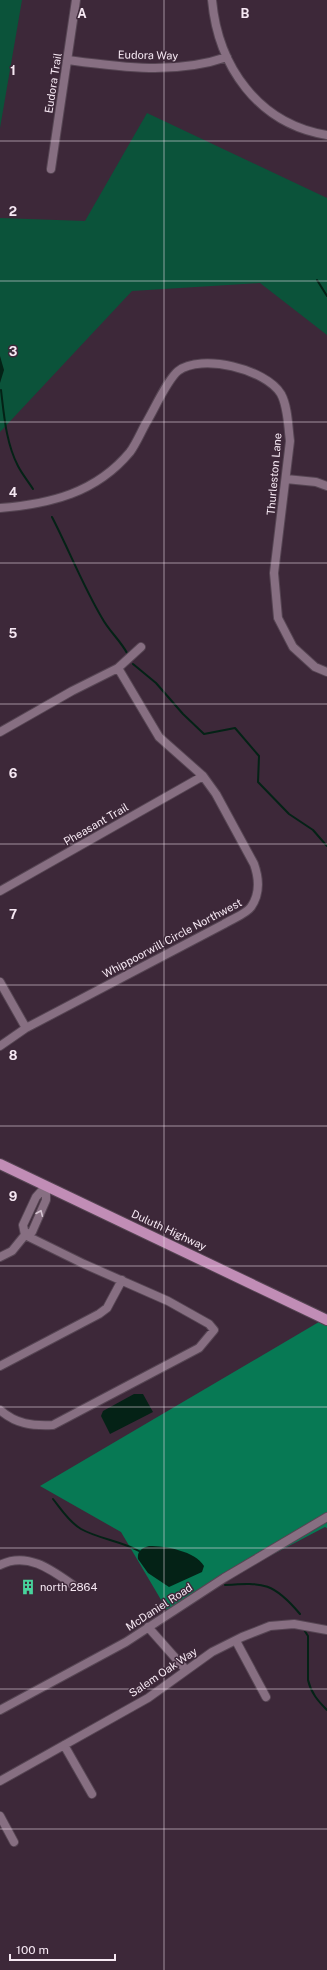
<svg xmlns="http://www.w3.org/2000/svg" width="327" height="1970" font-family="'Public Sans',sans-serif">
<rect width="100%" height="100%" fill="#3d2839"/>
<path fill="#0b533a" d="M0 0H22L0 128Z
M147 113 327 198V335L260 283 132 291 0 432V218L85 221Z"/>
<path fill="#077954" d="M324 1319 327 1320V1528L325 1527 167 1610 121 1532 40 1486Z"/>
<path fill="#042216" d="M0 356 4 370 0 383Z
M134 1394H143L153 1412 110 1434 101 1416 103 1411Z
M149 1546C166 1546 195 1551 204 1566L202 1572 169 1587 148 1573 138 1559C137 1551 142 1548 149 1546Z"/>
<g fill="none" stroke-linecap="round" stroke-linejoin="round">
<path stroke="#042216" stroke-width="2" d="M317 280 327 296
M1 390C4 415 6 443 18 466 22 474 28 481 33 489
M52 517C69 550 83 586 102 618 109 631 120 640 127 653
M133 664 156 683 183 714 204 734 235 728 259 756 258 782 289 814 313 830 327 846
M53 1499C61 1509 69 1522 81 1529 99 1539 121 1541 139 1551
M225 1585C264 1582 274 1583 300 1614
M303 1628 308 1636V1680C311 1693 318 1701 327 1710"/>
<defs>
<path id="minor" d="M212 0C218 66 258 124 327 135
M68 60C120 67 175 75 227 57
M51 169 76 0
M286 479 316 482 327 486
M0 508C50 504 96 493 130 452 136 444 141 432 146 423 154 410 167 380 178 371 201 353 266 369 281 394 288 407 288 426 290 441L274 573 278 618 293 647 315 667 327 672
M0 732 72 691 118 668 141 647
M0 891 203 776
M0 982 26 1028
M0 1046 26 1028 224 924C232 919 246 914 251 907 260 894 259 878 254 864L216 794 203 776 159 737 118 668
M25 1235 23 1225 36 1197 46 1186
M0 1257 12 1251 25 1235 32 1232 46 1200V1186
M0 1366 99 1314 107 1308 122 1280
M0 1410C16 1424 32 1426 53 1425L199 1348 214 1330 209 1324 168 1301 84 1264 25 1235
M0 1565C27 1551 52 1570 73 1585
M148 1627 186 1670
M236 1641 266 1697
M0 1710 126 1642 224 1578 327 1517
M64 1745 92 1794
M0 1781 148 1698 212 1652 242 1637 270 1626 294 1624 327 1630
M0 1816 14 1842"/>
<path id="major" d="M0 1164 327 1320"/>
</defs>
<use href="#minor" stroke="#564553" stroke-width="10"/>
<use href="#major" stroke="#564553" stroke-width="12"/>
<use href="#minor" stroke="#876f82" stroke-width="8"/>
<use href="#major" stroke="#c18db6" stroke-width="10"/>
</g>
<defs><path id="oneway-chevron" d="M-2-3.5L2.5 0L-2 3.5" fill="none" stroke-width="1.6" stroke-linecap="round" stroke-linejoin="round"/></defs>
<use stroke="#d5c4d1" href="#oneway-chevron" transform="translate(40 1213) rotate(-67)"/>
<path fill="none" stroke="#f6e8f3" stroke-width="1" stroke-opacity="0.55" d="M164 0V1970M0 141H327M0 281H327M0 422H327M0 563H327M0 704H327M0 844H327M0 985H327M0 1126H327M0 1266H327M0 1407H327M0 1548H327M0 1689H327M0 1829H327"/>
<defs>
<symbol id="building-bare" viewBox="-9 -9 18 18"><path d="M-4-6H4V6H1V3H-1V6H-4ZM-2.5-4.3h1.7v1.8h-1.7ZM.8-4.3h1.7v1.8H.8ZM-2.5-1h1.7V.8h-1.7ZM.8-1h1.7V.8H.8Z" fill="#48d49d" stroke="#3d2839" stroke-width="2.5" paint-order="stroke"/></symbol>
</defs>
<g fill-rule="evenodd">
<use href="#building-bare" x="17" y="1576" width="22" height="22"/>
</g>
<g text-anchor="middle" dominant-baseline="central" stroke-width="3" stroke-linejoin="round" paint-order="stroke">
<g font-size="11" fill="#f6e8f3" stroke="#3d2839">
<text transform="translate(148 55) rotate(1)">Eudora Way</text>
<text transform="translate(53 83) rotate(-81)">Eudora Trail</text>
<text transform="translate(274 474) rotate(-85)">Thurleston Lane</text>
<text transform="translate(96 824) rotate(-30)">Pheasant Trail</text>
<text transform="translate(172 938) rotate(-28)">Whippoorwill Circle Northwest</text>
<text transform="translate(169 1230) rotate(25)">Duluth Highway</text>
<text transform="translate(159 1607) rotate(-33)">McDaniel Road</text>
<text transform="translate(163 1672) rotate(-34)">Salem Oak Way</text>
</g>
<g font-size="11" fill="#f6e8f3" stroke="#3d2839" text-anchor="start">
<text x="40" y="1587">north 2864</text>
</g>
</g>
<g font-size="13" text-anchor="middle" font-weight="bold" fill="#f6e8f3" stroke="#3d2839" stroke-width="3" stroke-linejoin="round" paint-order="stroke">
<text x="82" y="18">A</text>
<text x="245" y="18">B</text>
<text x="13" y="75">1</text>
<text x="13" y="216">2</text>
<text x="13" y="356">3</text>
<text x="13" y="497">4</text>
<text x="13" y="638">5</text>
<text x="13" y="778">6</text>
<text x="13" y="919">7</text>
<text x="13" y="1060">8</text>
<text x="13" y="1201">9</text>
</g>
<path d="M10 1954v6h105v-6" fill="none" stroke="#f6e8f3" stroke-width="2"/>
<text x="16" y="1954" font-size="12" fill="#f6e8f3" stroke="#3d2839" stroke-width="3" paint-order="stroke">100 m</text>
</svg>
